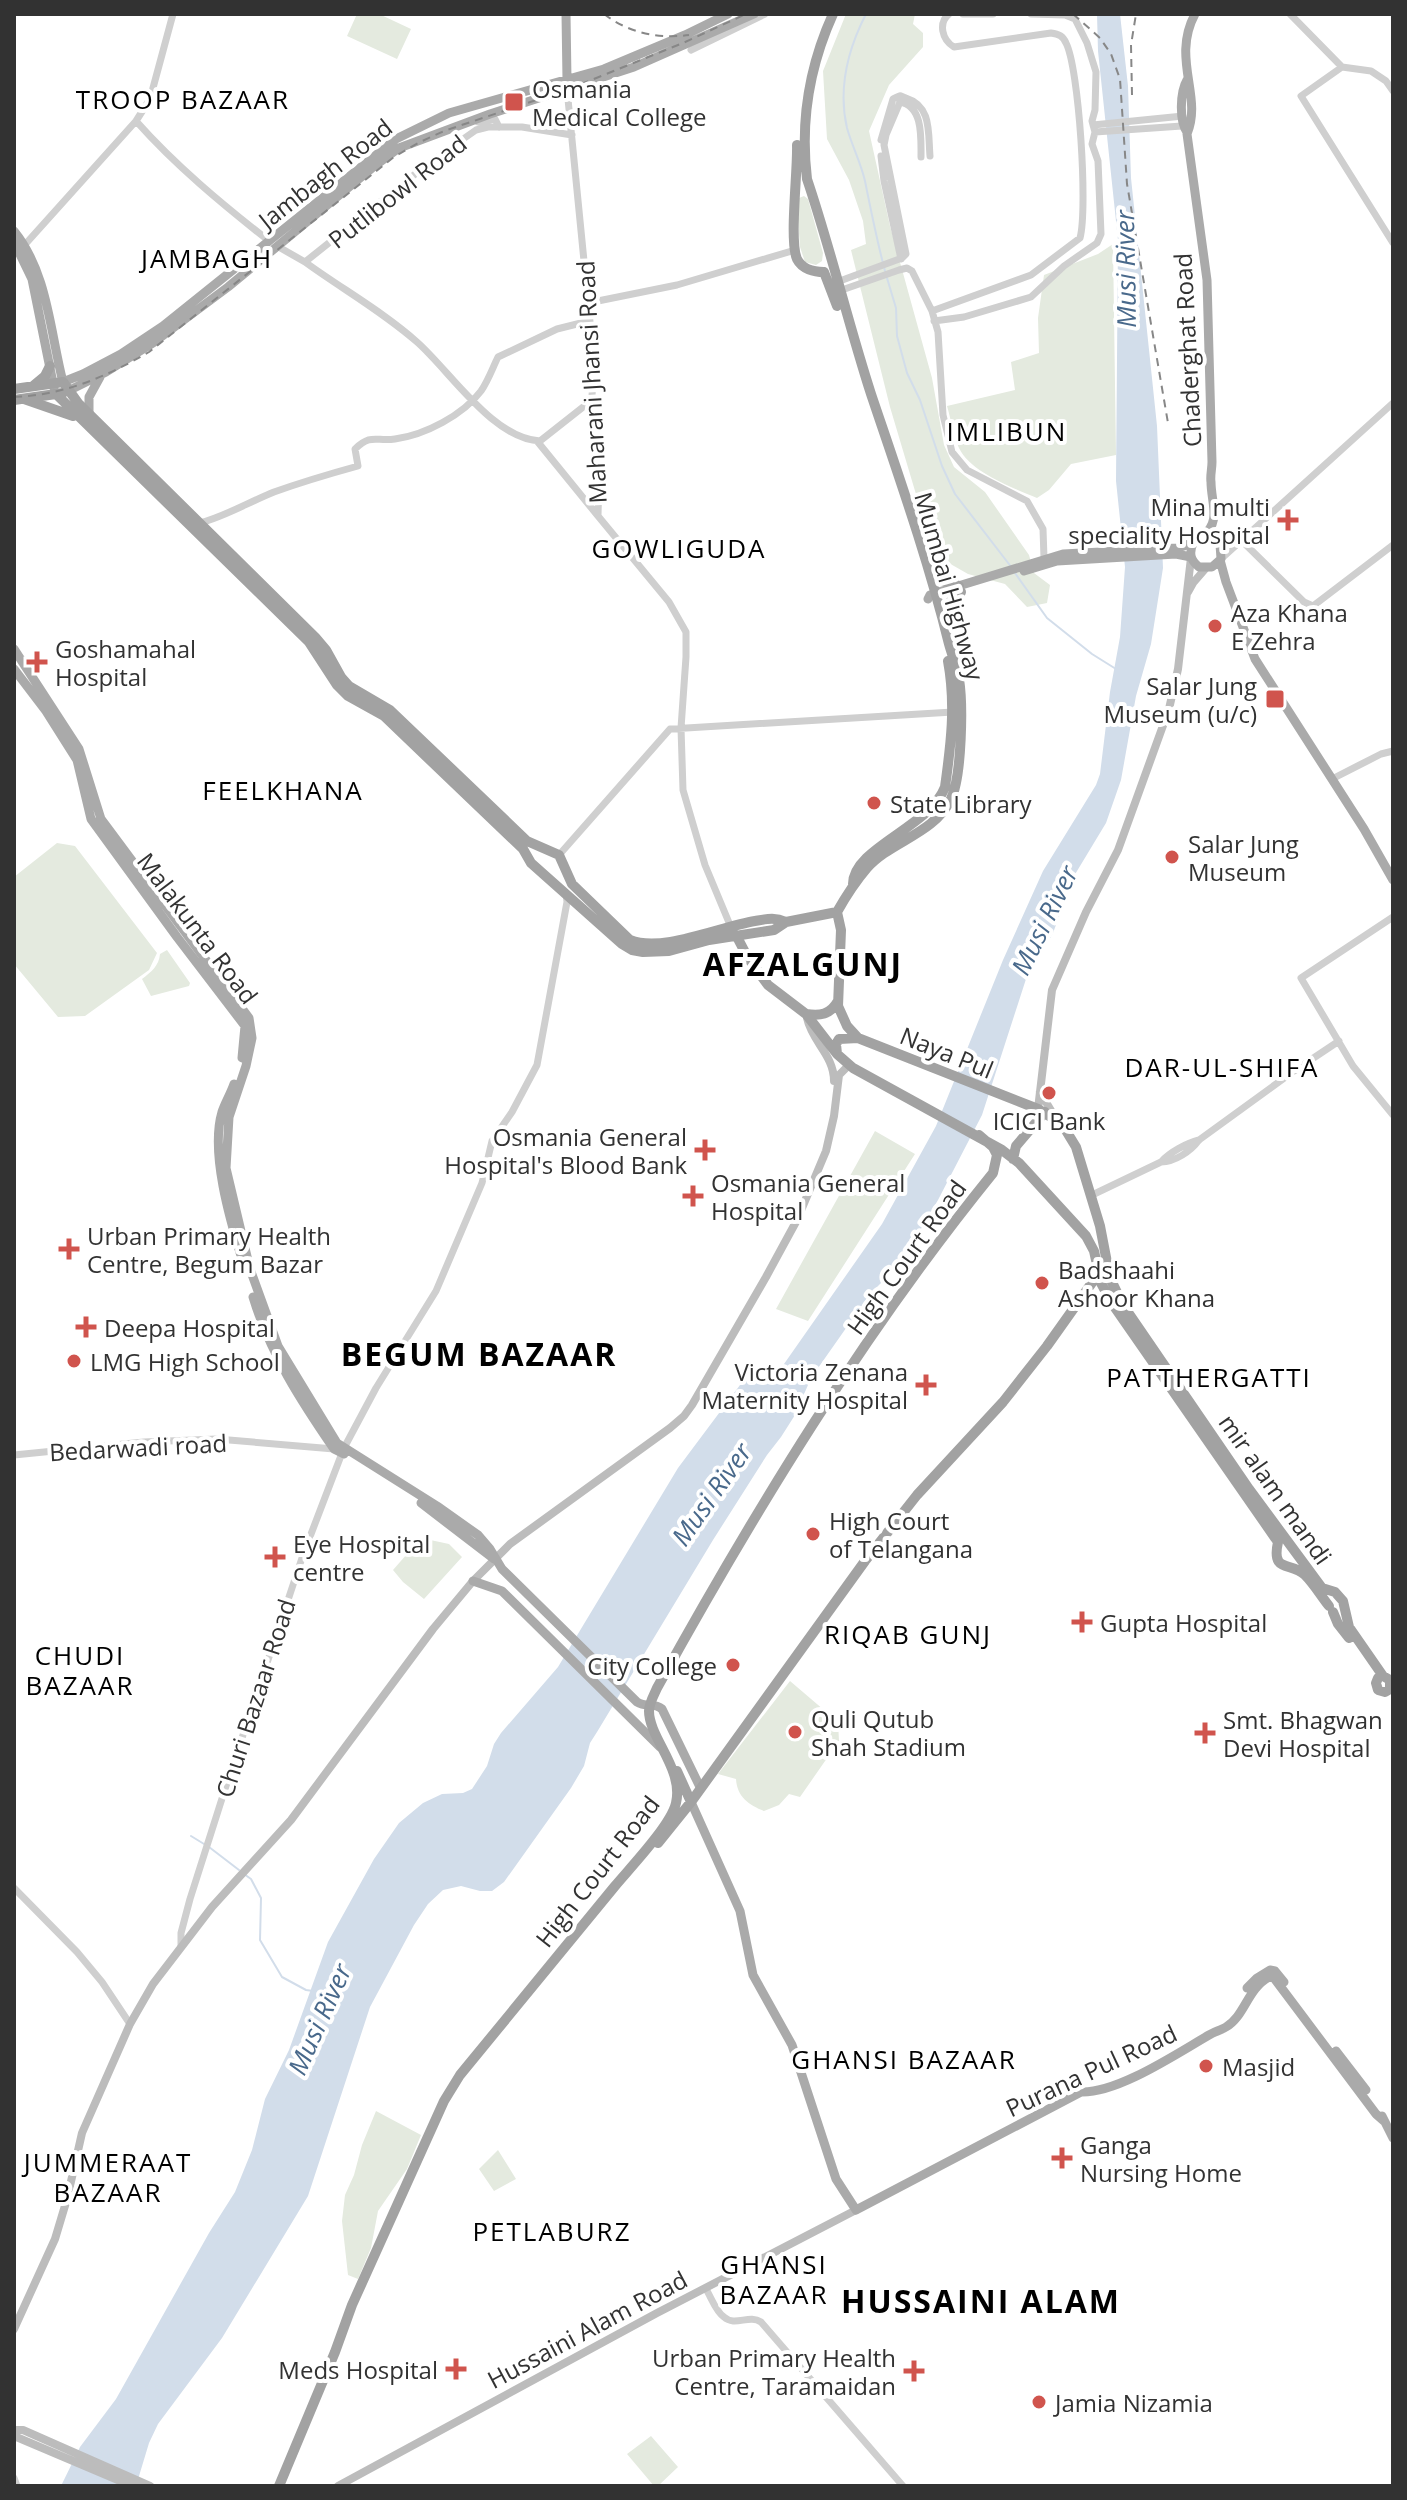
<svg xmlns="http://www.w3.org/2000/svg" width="1407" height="2500" font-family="'Open Sans',sans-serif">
<rect width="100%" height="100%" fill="#fff"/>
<path fill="#e4eadf" d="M357 14H379L411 29 397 59 347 36Z
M846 14H915L913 24 923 33V47L889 85 869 131 890 226 932 378 944 445 954 467 985 492 1029 555 1034 573 1050 585 1047 603 1027 607 1005 584 968 574 947 562 935 548 921 511 890 407 851 250 866 244 863 221 849 180 827 139 823 71Z
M804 196 808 199 823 253 822 261 816 265 805 262 800 247 797 205 799 198Z
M1113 244 1116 455 1071 464 1049 490 1037 498C1014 488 971 473 959 448 953 436 951 419 947 406L1015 390 1011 362 1039 353 1038 318 1044 275 1098 254Z
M57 843 75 846 157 953 149 970 85 1016 58 1017 14 964V877Z
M167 950 190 983 189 986 151 996 142 979C151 972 159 966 160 954Z
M875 1131 915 1154 808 1321 776 1309Z
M421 1538 449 1544 462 1557 424 1599 403 1582 393 1570Z
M790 1681 838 1722 839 1741 800 1797 789 1794 779 1805 764 1811C749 1805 737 1797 736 1779L718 1774Z
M376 2111 421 2135 407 2169 378 2211 371 2248 358 2279 348 2275 342 2221 345 2195 354 2175 362 2145Z
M498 2150 516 2179 494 2191 479 2169Z
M651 2436 678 2467 658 2486H654L627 2454Z"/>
<path fill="#d2ddea" d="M1097 14H1120L1128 86 1131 178 1157 426 1163 568 1151 644 1136 696 1121 780 1106 823 1074 876 1053 933 1026 979 982 1115 938 1200 901 1263 870 1294 811 1378 795 1415 781 1437 767 1455 713 1540 597 1732 590 1743 584 1766 571 1788 504 1882 492 1891H480L461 1886 443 1890 428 1904 414 1925 370 2007 308 2196 222 2338 158 2424 149 2443 136 2486H61L80 2447 116 2399 209 2233 235 2192 252 2150 265 2099 289 2050 328 1942 374 1859 399 1823 423 1803 442 1794 463 1793 472 1789 487 1766 494 1744 501 1733 558 1667 678 1468 740 1385 749 1379H760L777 1372 784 1364 882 1224 936 1126 1003 960 1043 871 1096 785 1100 774 1110 692 1120 637 1125 567 1116 481 1118 240 1098 51Z"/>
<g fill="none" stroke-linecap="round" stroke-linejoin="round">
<path stroke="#d2ddea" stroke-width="2" d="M866 14C848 49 838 89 847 128 852 146 861 163 865 181 871 211 877 241 885 271
M887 278 896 308 897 336 907 373 920 400 942 466 955 494 1012 568
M1015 573 1047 618 1092 654 1116 669
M191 1836 204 1844
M209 1847 239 1870
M244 1874 251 1879 261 1898 260 1940 282 1977 306 1990 313 1991"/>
<path stroke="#cfcfcf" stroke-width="7" d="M963 14H993
M1290 14 1342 67 1371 71 1386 81 1393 91
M691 50 765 14
M1342 67 1301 96 1393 243
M567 89 593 352 592 400 599 472 598 516 669 602 686 632V657L681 728 683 790 705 865 730 925
M136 121C176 166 222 204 269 241
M478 122 495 119 499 127
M1093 125 1183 116
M1095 132 1182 126
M881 140 893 99C902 95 898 95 906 98 932 106 928 133 930 156
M881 156 884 181 901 259
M277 246 305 262 429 163 476 130 488 127H522L572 135
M21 249 136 121 150 99 173 14
M305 262C342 289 382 311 417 342 450 371 493 439 540 441L592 400
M837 282 902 258 906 254 884 145 886 135 900 102C923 106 921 137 921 157
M839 291 899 270 907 268 912 271 932 311 938 332 943 415 952 452 967 470 1027 501 1043 529 1044 558
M588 303 677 285 795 250
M932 311 1031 275 1080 238C1088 209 1079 68 1066 43 1063 36 1059 34 1051 33L954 47C942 40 938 23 949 14
M934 321 964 317 1031 297 1064 266 1097 243 1101 234 1098 161 1092 144 1095 132 1092 121 1095 110 1096 72 1087 43 1075 19 1065 15 1031 14
M537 441 598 516
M200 523C226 516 249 502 274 492 302 482 329 474 358 466L355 449C372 433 376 442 395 439 425 435 463 415 481 391 488 381 493 367 498 357L557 329 589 321
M1242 541 1304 602 1313 606 1393 545
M1221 559 1393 403
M1332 779 1381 754 1393 751
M559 855 670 729 953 712
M1393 917 1301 978 1353 1066 1393 1115
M1161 1162C1175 1162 1191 1151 1199 1140L1294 1071 1339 1041
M1090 1196 1161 1162C1170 1152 1187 1143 1199 1140
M344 1448 376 1388 436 1291 482 1183 492 1141 512 1112 537 1065 567 902 566 893
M14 1455 144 1442 217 1439 334 1449
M14 1888 77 1952 102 1982 130 2024
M181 1946V1933L190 1899 226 1786 303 1555 342 1453
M706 2289C711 2297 716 2312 724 2317 735 2327 749 2314 761 2322L903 2486
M14 2478 17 2486"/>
<path stroke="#bcbcbc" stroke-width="8" d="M1188 592 1193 583 1206 568
M807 1018C812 1042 834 1055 834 1081
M1040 1092 1056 1119
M1038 1109 1052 990 1086 912 1118 850 1169 709 1178 669 1191 558
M14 2329 55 2239 67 2199 82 2133 130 2024 153 1984 212 1907 291 1820 433 1629 473 1581 510 1544 670 1428 684 1416 692 1405 766 1277 797 1220 826 1151 834 1116 839 1075 849 1065
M14 2430H23L150 2486
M14 2436 132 2486
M338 2486 657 2313 856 2210"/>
<path stroke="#aaa" stroke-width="9" d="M566 14 567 80
M1195 14C1171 59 1203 96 1187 134L1207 280 1212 462C1212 469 1210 476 1211 482 1211 502 1222 523 1202 536
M1187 80C1180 92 1179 121 1187 132
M14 231C48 273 50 332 63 382L83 374 121 354 163 326 396 139 449 113 604 69 685 35 728 14
M14 242 32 279 54 388
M68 391 106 372 153 343 228 287 372 168 399 148 490 114 634 67 754 14
M89 414V397L100 377
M1220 560 1226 582 1255 659 1364 829 1393 880
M1024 571 1057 561 1176 554 1191 557
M928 599 930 595 942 591 1063 554 1177 548C1195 545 1205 528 1220 544L1221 559 1212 567H1199C1190 560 1189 553 1193 543
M14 649 79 749 101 819 249 1018 252 1038 246 1066 229 1117 226 1168 250 1269 278 1346 337 1443 437 1506 478 1535 490 1549 502 1569 637 1702C646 1708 654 1702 662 1709L700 1787
M14 669 46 711 77 760 91 819 177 937 245 1026 242 1058
M234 1084C231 1093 225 1103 222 1112 210 1152 230 1220 242 1259
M253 1297C270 1353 301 1401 334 1449L344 1454
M421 1503 494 1559
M473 1581 502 1591 660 1747
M691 1802 740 1911 753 1975 792 2045 836 2179 856 2210 1081 2092C1118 2093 1176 2054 1209 2035 1214 2032 1221 2030 1226 2027 1245 2016 1247 1989 1269 1977L1274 1978 1376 2114 1384 2121
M1247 1988 1257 1978 1270 1970 1275 1971 1284 1982
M1336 2051 1366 2090
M1382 2116 1393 2138"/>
<path stroke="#a2a2a2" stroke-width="10" d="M833 14C809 67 800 121 807 179 831 250 848 323 871 394 899 477 928 559 949 644 952 655 957 667 959 679 963 704 962 776 951 799 934 834 891 841 867 868 855 882 846 896 837 912
M797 145C798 170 789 241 797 259 802 269 814 272 824 272
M824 272 837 306
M33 386 45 376 50 366
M14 389 63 382 78 403 315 637 326 650 341 677 349 686 390 710 527 841 559 855 572 884 630 940C662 953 719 927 755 921 767 919 775 917 786 922
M57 395 309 642 337 685 348 696 384 716 523 849 531 863 622 944 632 950 643 952 669 951 709 940 774 930 786 922 837 912
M24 399 73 416
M14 400 63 393
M931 570 941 580 959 586
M945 616 948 604 961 592
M853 884C853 848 930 827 945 787 951 744 956 704 948 661
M837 912 841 930 838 1006 847 1026 858 1038
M736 935 748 958 768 985 806 1014 837 1054 853 1068 1002 1150 1019 1163 1086 1236 1094 1251 1101 1283 1111 1302 1278 1542C1271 1574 1291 1561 1305 1575 1314 1584 1321 1596 1329 1606
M806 1014C820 1016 830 1015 838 1001
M837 1054 836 1044 839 1039 858 1038 1038 1109 1062 1124 1076 1147 1100 1226 1110 1278 1123 1305 1249 1489 1322 1588 1335 1592 1343 1601 1349 1627 1383 1676 1390 1680V1689L1385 1692 1378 1690 1376 1683 1378 1678
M1013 1159 1016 1146 1045 1112
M1333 1612 1338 1624 1349 1638
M677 1771 691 1802
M658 1843 691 1802 865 1561 917 1495 1003 1402 1047 1346 1106 1263
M279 2486 335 2352 352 2305 444 2101 460 2075C511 2012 563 1949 615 1886 630 1868 671 1825 676 1803 684 1769 649 1738 649 1711 649 1703 654 1695 657 1688 756 1509 864 1332 993 1173L997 1155 993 1147 979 1135"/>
<path stroke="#878787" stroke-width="2" stroke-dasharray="8 6" stroke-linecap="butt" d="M604 14C629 33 658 39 689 35
M1073 14 1100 38 1111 54 1120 79 1127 184 1168 423
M1132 95 1131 45 1136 14
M14 397C64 395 106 377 149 352L394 157 420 142 444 131 569 89 683 43 746 14"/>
</g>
<g fill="#d0544d" stroke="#fff" stroke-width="3">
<rect x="504" y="92" width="20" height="20" rx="4"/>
<path d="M1284 508h8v8h8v8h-8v8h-8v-8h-8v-8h8z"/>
<circle cx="1215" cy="626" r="8"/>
<path d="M33 650h8v8h8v8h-8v8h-8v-8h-8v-8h8z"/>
<rect x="1265" y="689" width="20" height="20" rx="4"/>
<circle cx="874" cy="803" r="8"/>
<circle cx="1172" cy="857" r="8"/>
<circle cx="1049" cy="1093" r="8"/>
<path d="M701 1138h8v8h8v8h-8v8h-8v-8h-8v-8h8z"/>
<path d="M689 1184h8v8h8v8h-8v8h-8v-8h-8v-8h8z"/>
<path d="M65 1237h8v8h8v8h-8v8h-8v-8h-8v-8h8z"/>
<circle cx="1042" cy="1283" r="8"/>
<path d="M82 1315h8v8h8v8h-8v8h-8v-8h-8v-8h8z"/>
<circle cx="74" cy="1361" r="8"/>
<path d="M922 1373h8v8h8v8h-8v8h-8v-8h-8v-8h8z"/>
<circle cx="813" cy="1534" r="8"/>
<path d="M271 1545h8v8h8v8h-8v8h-8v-8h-8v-8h8z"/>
<path d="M1078 1610h8v8h8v8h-8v8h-8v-8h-8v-8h8z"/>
<circle cx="733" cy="1665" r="8"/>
<circle cx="795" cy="1732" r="8"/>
<path d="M1201 1721h8v8h8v8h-8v8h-8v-8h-8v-8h8z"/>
<circle cx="1206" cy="2066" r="8"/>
<path d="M1058 2146h8v8h8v8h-8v8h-8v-8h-8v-8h8z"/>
<path d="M452 2357h8v8h8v8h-8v8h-8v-8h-8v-8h8z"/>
<path d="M910 2359h8v8h8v8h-8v8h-8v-8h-8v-8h8z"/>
<circle cx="1039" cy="2402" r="8"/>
</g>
<g text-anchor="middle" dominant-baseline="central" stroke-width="8" stroke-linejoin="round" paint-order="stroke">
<g font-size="24" fill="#323232" stroke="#fff" text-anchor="start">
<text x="532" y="88">Osmania<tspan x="532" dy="28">Medical College</tspan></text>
<text x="1270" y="506" text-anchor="end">Mina multi<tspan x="1270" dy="28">speciality Hospital</tspan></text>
<text x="1231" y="612">Aza Khana<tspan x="1231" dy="28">E Zehra</tspan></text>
<text x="55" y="648">Goshamahal<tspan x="55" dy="28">Hospital</tspan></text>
<text x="1257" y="685" text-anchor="end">Salar Jung<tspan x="1257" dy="28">Museum (u/c)</tspan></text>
<text x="890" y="803">State Library</text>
<text x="1188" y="843">Salar Jung<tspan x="1188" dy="28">Museum</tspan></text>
<text x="1049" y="1120" text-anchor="middle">ICICI Bank</text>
<text x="687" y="1136" text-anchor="end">Osmania General<tspan x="687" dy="28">Hospital's Blood Bank</tspan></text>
<text x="711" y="1182">Osmania General<tspan x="711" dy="28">Hospital</tspan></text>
<text x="87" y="1235">Urban Primary Health<tspan x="87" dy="28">Centre, Begum Bazar</tspan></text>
<text x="1058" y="1269">Badshaahi<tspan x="1058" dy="28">Ashoor Khana</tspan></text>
<text x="104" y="1327">Deepa Hospital</text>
<text x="90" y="1361">LMG High School</text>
<text x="908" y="1371" text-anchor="end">Victoria Zenana<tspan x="908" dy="28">Maternity Hospital</tspan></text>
<text x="829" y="1520">High Court<tspan x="829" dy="28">of Telangana</tspan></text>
<text x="293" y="1543">Eye Hospital<tspan x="293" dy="28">centre</tspan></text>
<text x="1100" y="1622">Gupta Hospital</text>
<text x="717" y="1665" text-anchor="end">City College</text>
<text x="811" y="1718">Quli Qutub<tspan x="811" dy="28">Shah Stadium</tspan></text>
<text x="1223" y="1719">Smt. Bhagwan<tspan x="1223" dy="28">Devi Hospital</tspan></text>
<text x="1222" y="2066">Masjid</text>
<text x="1080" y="2144">Ganga<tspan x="1080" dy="28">Nursing Home</tspan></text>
<text x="896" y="2357" text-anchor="end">Urban Primary Health<tspan x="896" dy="28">Centre, Taramaidan</tspan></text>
<text x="438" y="2369" text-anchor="end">Meds Hospital</text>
<text x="1055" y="2402">Jamia Nizamia</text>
</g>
<g font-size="24" fill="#323232" stroke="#fff">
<text transform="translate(325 173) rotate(-38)">Jambagh Road</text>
<text transform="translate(397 191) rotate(-38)">Putlibowl Road</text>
<text transform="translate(1187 350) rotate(-93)">Chaderghat Road</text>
<text transform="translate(591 382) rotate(-93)">Maharani Jhansi Road</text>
<text transform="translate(950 586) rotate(74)">Mumbai Highway</text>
<text transform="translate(198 928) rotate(53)">Malakunta Road</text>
<text transform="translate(947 1052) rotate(22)">Naya Pul</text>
<text transform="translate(906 1257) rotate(-54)">High Court Road</text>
<text transform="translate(138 1447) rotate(-3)">Bedarwadi road</text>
<text transform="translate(1276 1489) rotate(55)">mir alam mandi</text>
<text transform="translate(255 1698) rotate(-72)">Churi Bazaar Road</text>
<text transform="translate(597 1871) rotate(-52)">High Court Road</text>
<text transform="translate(1091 2070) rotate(-25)">Purana Pul Road</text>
<text transform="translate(587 2329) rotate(-28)">Hussaini Alam Road</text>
</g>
<g font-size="26" letter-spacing="2" fill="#000" stroke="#fff">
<text x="183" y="99">TROOP BAZAAR</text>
<text x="207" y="258">JAMBAGH</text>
<text x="1007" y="431">IMLIBUN</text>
<text x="679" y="548">GOWLIGUDA</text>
<text x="283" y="790">FEELKHANA</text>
<text x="1222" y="1067">DAR-UL-SHIFA</text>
<text x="1209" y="1377">PATTHERGATTI</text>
<text x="908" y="1634">RIQAB GUNJ</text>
<text x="80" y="1655">CHUDI<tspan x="80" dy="30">BAZAAR</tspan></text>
<text x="904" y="2059">GHANSI BAZAAR</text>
<text x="108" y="2162">JUMMERAAT<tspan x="108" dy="30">BAZAAR</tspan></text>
<text x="552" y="2231">PETLABURZ</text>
<text x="774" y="2264">GHANSI<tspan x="774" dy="30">BAZAAR</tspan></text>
</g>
<g font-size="26" font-style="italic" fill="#49698b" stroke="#fff">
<text transform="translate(1125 269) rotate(-91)">Musi River</text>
<text transform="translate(1044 920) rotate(-64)">Musi River</text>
<text transform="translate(711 1494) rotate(-55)">Musi River</text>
<text transform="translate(319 2019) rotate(-66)">Musi River</text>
</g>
<g font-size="32" font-weight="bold" letter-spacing="2" fill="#000" stroke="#fff">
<text x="803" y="963">AFZALGUNJ</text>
<text x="479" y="1353">BEGUM BAZAAR</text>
<text x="981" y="2300">HUSSAINI ALAM</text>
</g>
</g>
<rect width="1407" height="2500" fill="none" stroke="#323232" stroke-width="32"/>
</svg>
